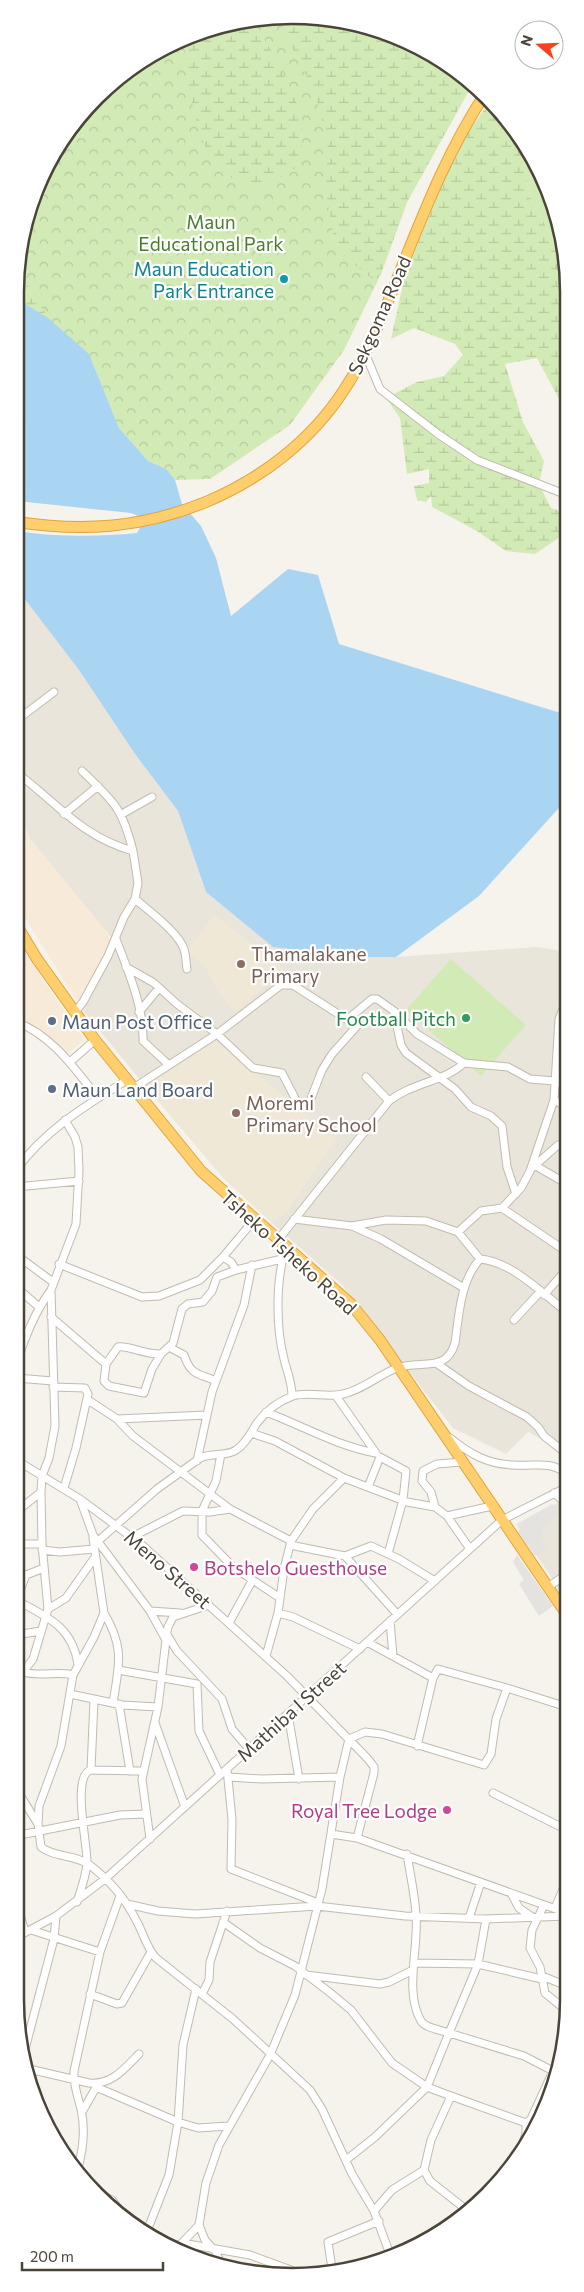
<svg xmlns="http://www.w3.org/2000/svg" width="584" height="2292" font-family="Commissioner,sans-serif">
<defs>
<pattern id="forest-crowns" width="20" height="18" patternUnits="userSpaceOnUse" patternTransform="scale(1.25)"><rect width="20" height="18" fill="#d2eab5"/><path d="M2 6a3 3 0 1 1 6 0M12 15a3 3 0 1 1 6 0" fill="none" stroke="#b6ca9c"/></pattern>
<pattern id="wetland-marsh" width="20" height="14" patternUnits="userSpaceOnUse" patternTransform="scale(1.25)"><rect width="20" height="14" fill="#d2eab5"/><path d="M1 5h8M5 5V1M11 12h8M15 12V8" fill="none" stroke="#b6ca9c"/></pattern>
</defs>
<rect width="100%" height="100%" fill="#f6f3ec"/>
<path fill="#eae5da" d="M17 589 79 670 135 754 178 811 206 892 273 947 350 957H396L536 947 567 952V1452L528 1432 506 1454 453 1428 342 1285 271 1222 285 1213 336 1138 216 1042 146 1087 80 1007 115 942 30 839 17 809Z
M567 1498V1601L516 1524Z"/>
<path fill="#f7ead8" d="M17 809 30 839 115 942 80 1006 17 905Z
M16 936 44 982 85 1040 65 1055 16 1021Z"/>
<path fill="#efe8d6" d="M214 915 284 968 236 1013 218 991 206 968 192 953 187 952Z
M216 1042 337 1138 285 1213 271 1222 224 1179 146 1087Z"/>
<path fill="#d2eab5" d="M505 120 541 170 560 235 553 239 531 200 520 147Z
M451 959 526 1025 481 1076 406 1010Z"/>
<path fill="url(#forest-crowns)" d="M328 17 415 44 472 85 407 202 381 274 344 350 290 425 210 479 175 480 166 469 148 461 119 428 89 354 17 299V256L52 153 124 72 221 24Z"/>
<path fill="url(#wetland-marsh)" d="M328 17 415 44 472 85 407 202 381 274 371 278 336 249 325 188 328 148 315 92 283 30 282 20Z
M253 22 276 58 302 115V164L257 192C246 185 227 177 218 167 193 136 188 81 184 43L221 24Z
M491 100 520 147 531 200 553 239 567 270V414L537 358 505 364 523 422 544 461 539 484 551 508C569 514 567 514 567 532L535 554 506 551 477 531 432 507 431 496 426 502 417 500 414 486 429 483V469L407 474 400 418 386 398 417 382 444 376 463 355 455 344 414 328 391 339 405 275 447 173 466 135Z
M17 268 48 318 17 299Z"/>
<path fill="#e5e3e0" d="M552 1504 563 1513 544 1526 541 1539 547 1548 535 1556 518 1532 524 1520Z
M517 1555 553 1606 539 1616 519 1584 524 1580 513 1562Z"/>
<path fill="#a9d4f2" d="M17 299 48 318 89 354 119 428 148 461 166 469 175 480 182 504 201 526 216 558 231 616 288 569 318 575 339 644 567 715V799L479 896 396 957H350L273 947 206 892 178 811 135 754 79 670 17 589V531C57 537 96 537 137 533L142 524 141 517 131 513 17 501Z"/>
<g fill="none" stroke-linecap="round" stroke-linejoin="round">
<defs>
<path id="minor" d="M365 353 380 389 438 434 477 460 567 495
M17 720 54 692
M82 771C114 802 122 807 133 851
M17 773C57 803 82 837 133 851L138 883 135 899 124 917 108 956 83 1002 75 1012
M64 814 98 786
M122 814 152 797
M135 899C149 911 178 932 184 949 186 955 186 963 187 969
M116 939C128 971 144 1007 143 1041L169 1065
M126 967 154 983 177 1004 217 1034 253 1068 282 1073 297 1102 306 1104 310 1101 322 1070 332 1054 357 1026 293 985H281L217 1034 132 1089
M139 1012 159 988
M394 1012 401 1045 406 1053 455 1089 471 1107 491 1116 502 1126 507 1167 516 1194
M348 1019 372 999H377L394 1011 417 1034 464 1063 508 1067 530 1079 555 1081 567 1086
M16 1022C52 1035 75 1069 98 1098
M70 1062 95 1040
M366 1077 389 1101
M16 1088 19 1087
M554 1100 567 1107
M536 1166 567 1184
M531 1169 558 1145 567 1146
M16 1170C45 1130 85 1106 127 1080
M16 1187 79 1181
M502 1208 567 1252
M294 1219 352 1226 381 1239 464 1288
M352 1226 386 1220 426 1221 458 1232 480 1259C513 1262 541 1293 567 1312
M458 1232 481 1211 502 1208 521 1188 530 1171 554 1100 559 1019 567 999
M278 1240 389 1101C413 1082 444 1082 464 1063
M287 1247C275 1276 276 1328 284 1359 287 1372 292 1382 292 1396
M16 1258 23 1260 53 1282
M59 1264 142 1297 159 1296 200 1280 223 1257 254 1220
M236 1270 282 1259
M16 1287 39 1307
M544 1295 567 1269
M51 1317 106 1364
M514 1320 540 1292
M169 1347 184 1355C191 1376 198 1373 216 1381
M161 1354C145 1355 128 1345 118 1347L106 1364 104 1381 109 1386 144 1393 152 1369 161 1354 173 1343 182 1309 188 1304 203 1302 212 1291 217 1277 236 1270 231 1262 223 1257
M436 1363 469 1386 527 1417 538 1427 544 1436 567 1454
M16 1364C25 1338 34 1313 51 1290
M16 1378 53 1381
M53 1387 85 1388 88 1394 76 1448 64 1488
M336 1396 376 1453
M88 1400 117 1419 133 1436 230 1509 291 1541
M266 1412C303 1426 337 1446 376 1453
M117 1419 207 1415
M251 1433 275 1441 344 1478
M450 1438C470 1454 487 1464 513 1465 536 1467 546 1460 567 1473
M221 1454 216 1481 202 1511V1535L233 1567 280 1598
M16 1460 80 1499 142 1545 287 1676 368 1759 374 1767V1773L357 1838 567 1913
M197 1461 212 1392 244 1305 252 1265
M368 1487 380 1457 406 1471 403 1500 388 1554
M554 1493 567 1504
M80 1499 93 1535 150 1611 166 1640 158 1707 142 1779 150 1839
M435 1507 431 1492 422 1481 423 1471 437 1464 462 1462
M16 1512 41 1492
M447 1516 492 1506
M132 1537 183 1511 210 1512 230 1509
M97 1542 157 1489 200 1458C212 1452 226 1457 236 1450 246 1444 251 1432 257 1423 266 1411 279 1401 293 1396 308 1391 327 1398 343 1394 363 1390 378 1375 397 1368 420 1359 446 1374 455 1343 459 1316 460 1281 480 1259
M16 1544H42
M290 1545 345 1556 371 1546 399 1559 435 1581
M42 1550 60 1552 94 1549
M345 1556 397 1614
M548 1587 567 1574
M16 1600C47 1617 72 1626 78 1664
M16 1601 26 1575 44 1568
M48 1609 66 1598 95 1557
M150 1611 180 1613
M104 1613C125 1648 119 1665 113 1703
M278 1613 293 1617 360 1649
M390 1621 393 1656
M229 1623 252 1581
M166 1633 177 1651 222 1699 232 1729 249 1749
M16 1635 41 1631
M166 1637 168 1627 173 1617 209 1605
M367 1642 433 1678
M266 1656 278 1613 284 1569 291 1541 313 1509 344 1478 407 1502 435 1507 447 1516 470 1549
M118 1670 197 1684 199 1731 220 1775
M23 1672C40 1677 56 1671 73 1675
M15 1676 23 1672 33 1659 48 1609 42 1544 41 1492 42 1476 49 1458 55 1426 51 1290 76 1224 79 1171 78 1147 75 1137 65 1120
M70 1694 122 1705 158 1707
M119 1704 130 1771
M288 1714 299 1779
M155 1723 185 1807
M417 1746 433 1678 438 1669 507 1688
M227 1769 232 1819 231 1869 318 1903
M91 1770 94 1700
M229 1777 261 1779 340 1777
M15 1787 38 1824 41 1847C55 1858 76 1854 91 1866 109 1880 126 1900 136 1920 143 1932 146 1947 156 1958L233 2019 310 2090 322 2109 352 2174 374 2211 391 2257
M493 1793 567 1830
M38 1824 39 1806 61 1746 73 1675 94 1637 104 1613 93 1538
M331 1834 357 1838
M15 1836 120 1815 146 1814
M407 1854C410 1874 415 1895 416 1915 419 1947 404 1992 421 2021 425 2028 441 2030 449 2033L478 1964 486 1919
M511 1893 519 1908 532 1917
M15 1900 25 1931
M77 1902C81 1890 86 1876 87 1863 88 1846 71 1775 91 1770L143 1771
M127 1904 158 1911 195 1914 317 1906 405 1916 486 1919 567 1916
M544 1905 532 1930 530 1948 540 1967 545 1993 567 2011
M555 1908 567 1880
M469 1918 481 1882
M223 1922 260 1948 295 1966 328 1991 351 2010 392 2063 427 2087 375 2137 346 2160
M15 1930 28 1931
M31 1930 100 1952
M15 1938 56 1916 105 1879 502 1520 567 1487
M414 1963 478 1964 542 1979
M306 1975 380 1984 389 1982 413 1970
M542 1976 567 1986
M196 1989 183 2045 178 2122 198 2128 228 2126
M90 1994 117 2004 122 2003 151 1952
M202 1994 209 1980 210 1962 227 1911
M25 2049 54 1939 56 1916
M29 2069 89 2083C112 2085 124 2069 139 2054
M96 2087 178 2122 169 2175 147 2231
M451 2096 427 2087 449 2033 524 2056 555 2072
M82 2112 98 2084
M520 2152 526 2134V2123
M77 2172C83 2151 86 2131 81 2109 78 2097 73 2084 74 2071L100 1952 120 1896
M97 2193 112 2200 118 2208
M374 2211 392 2190 424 2170
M468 2211 430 2181 424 2170 431 2140 451 2096 526 2123 531 2119 560 2056
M182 2243 250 2255 291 2270 292 2274
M172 2249 182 2243 199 2225
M220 2262 216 2252 205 2240 199 2225 206 2183 219 2145 270 2055 295 1995 322 1889 340 1777 349 1739 365 1732 382 1734 484 1765 491 1754 496 1719 507 1688 567 1707
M332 2269 328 2242 379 2221"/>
<path id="highway" d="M17 522C84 532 142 528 206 502 261 479 311 441 344 390 368 354 383 314 399 274 424 212 448 150 485 94
M16 924 37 959 95 1040 201 1171 351 1304 380 1340 567 1615"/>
</defs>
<use href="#minor" stroke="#c2bbae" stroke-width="9"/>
<use href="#highway" stroke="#e0a43c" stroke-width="12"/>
<use href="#minor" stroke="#fff" stroke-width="7"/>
<use href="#highway" stroke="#ffcf6e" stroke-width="10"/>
</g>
<circle fill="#0f9aa8" stroke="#fff" stroke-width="2" cx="284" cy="279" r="5"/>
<g fill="#8d6e63" stroke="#fff" stroke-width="2">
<circle cx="241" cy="964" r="5"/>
<circle cx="236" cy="1113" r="5"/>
</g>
<circle fill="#2e9e5b" stroke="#fff" stroke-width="2" cx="466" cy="1018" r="5"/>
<g fill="#5c6f8a" stroke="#fff" stroke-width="2">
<circle cx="52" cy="1021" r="5"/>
<circle cx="52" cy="1089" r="5"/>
</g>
<g fill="#d1479c" stroke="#fff" stroke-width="2">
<circle cx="194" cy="1567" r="5"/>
<circle cx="447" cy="1810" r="5"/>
</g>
<g text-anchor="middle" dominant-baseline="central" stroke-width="4.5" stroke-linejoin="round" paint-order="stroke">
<g font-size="19" fill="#4a7f2a" stroke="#fff">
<text x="211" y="221">Maun<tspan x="211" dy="22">Educational Park</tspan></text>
</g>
<g font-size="19" fill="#0d838f" stroke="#fff" text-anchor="end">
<text x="274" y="268">Maun Education<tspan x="274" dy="22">Park Entrance</tspan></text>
</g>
<g font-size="19" fill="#4b4439" stroke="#fff">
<text transform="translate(379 315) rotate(-66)">Sekgoma Road</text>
<text transform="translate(289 1252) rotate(42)">Tsheko Tsheko Road</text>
<text transform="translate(168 1569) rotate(41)">Meno Street</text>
<text transform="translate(291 1711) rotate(-42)">Mathiba I Street</text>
</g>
<g font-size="19" fill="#785e54" stroke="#fff" text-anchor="start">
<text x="251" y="953">Thamalakane<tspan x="251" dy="22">Primary</tspan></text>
<text x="246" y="1102">Moremi<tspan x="246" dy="22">Primary School</tspan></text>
</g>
<g font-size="19" fill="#27864d" stroke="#fff" text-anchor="end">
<text x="456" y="1018">Football Pitch</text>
</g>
<g font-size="19" fill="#4e5e75" stroke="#fff" text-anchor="start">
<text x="62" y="1021">Maun Post Office</text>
<text x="62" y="1089">Maun Land Board</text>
</g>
<g font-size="19" fill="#b23c85" stroke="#fff" text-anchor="start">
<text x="204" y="1567">Botshelo Guesthouse</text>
<text x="437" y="1810" text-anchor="end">Royal Tree Lodge</text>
</g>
</g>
<path d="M0 0H584V2292H0ZM292 24H292A268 268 0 0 1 560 292V2000A268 268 0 0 1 292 2268H292A268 268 0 0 1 24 2000V292A268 268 0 0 1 292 24Z" fill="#fff" fill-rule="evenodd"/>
<path fill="none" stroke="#4b4439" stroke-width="2.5" d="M292 24H292A268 268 0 0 1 560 292V2000A268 268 0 0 1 292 2268H292A268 268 0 0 1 24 2000V292A268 268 0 0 1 292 24Z"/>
<g transform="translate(539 45) rotate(289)"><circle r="24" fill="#ffffff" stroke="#b7b4b0"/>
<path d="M0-4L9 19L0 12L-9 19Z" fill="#fc3f1d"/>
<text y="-8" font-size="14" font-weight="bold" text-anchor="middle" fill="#4b4439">N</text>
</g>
<path d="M22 2262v8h141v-8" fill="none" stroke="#4b4439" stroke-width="2.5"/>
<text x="30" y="2262" font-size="15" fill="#4b4439" stroke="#ffffff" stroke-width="4" paint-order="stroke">200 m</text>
</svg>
